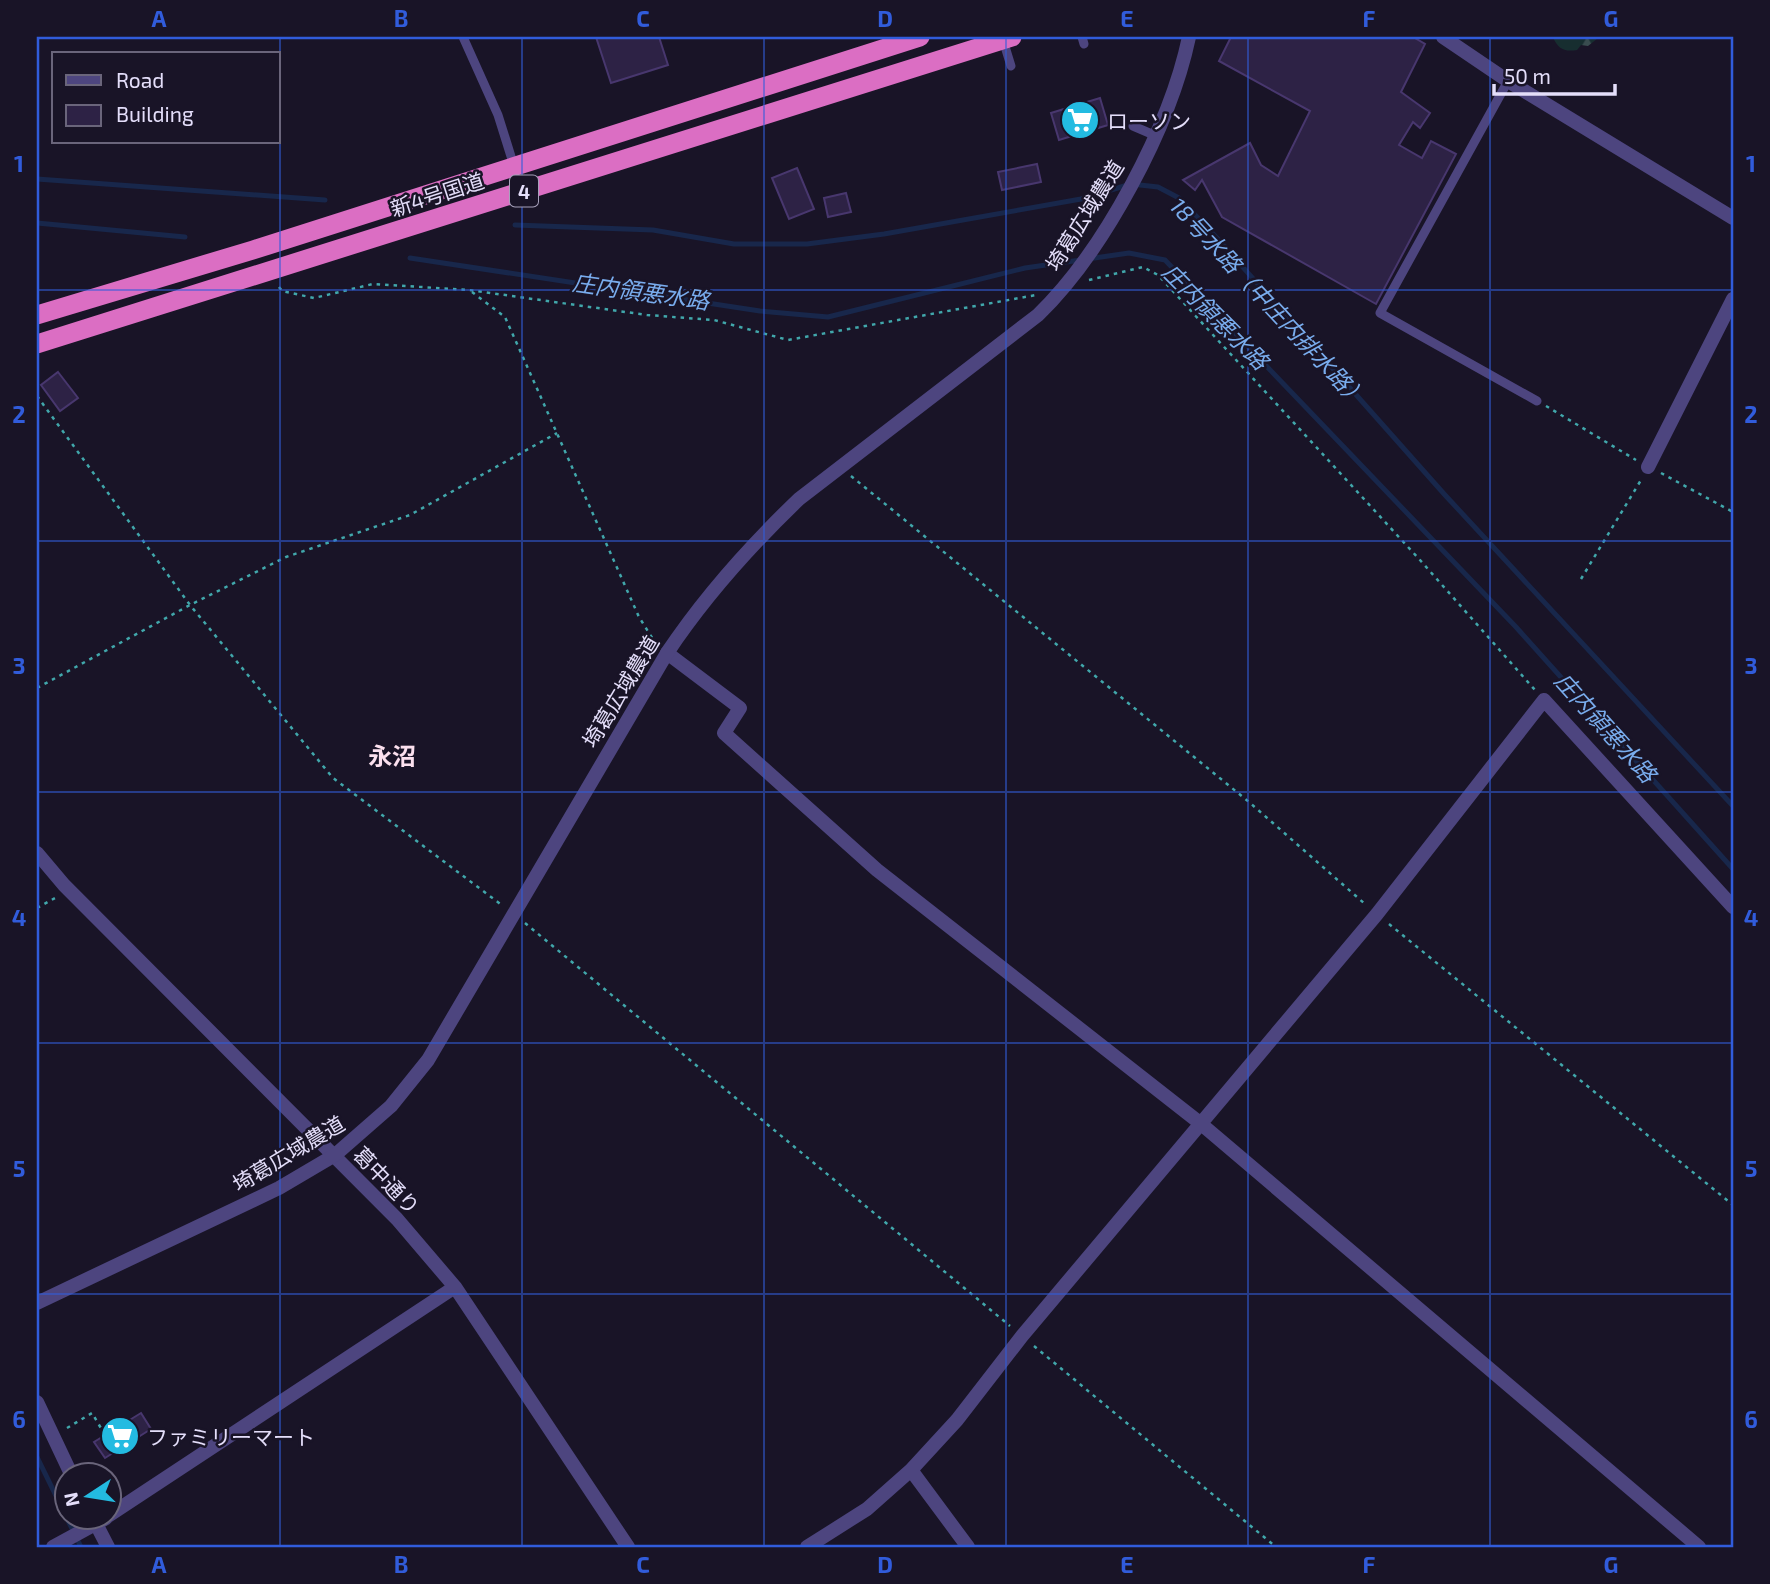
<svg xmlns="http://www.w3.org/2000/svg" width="1770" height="1584" font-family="'Exo 2','Noto Sans JP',sans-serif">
<defs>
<pattern id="forest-firs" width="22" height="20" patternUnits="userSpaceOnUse" patternTransform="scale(1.75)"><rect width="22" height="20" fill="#172e30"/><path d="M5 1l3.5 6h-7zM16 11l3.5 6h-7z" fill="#394c4f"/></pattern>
</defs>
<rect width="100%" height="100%" fill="#191427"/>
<path fill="url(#forest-firs)" d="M1553 37H1611L1598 38 1588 46 1581 45 1577 50C1564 52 1558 49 1553 37Z"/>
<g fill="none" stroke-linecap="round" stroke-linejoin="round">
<path stroke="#18274b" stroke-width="5" d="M37 179 325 200
M37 223 185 237
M515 225 653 230 734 244H807L884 234 1081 199 1131 184 1158 187 1179 198 1217 238 1445 495 1733 806
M410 258 760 311 828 317 1025 268 1129 253 1165 260 1516 627 1733 869
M37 1457 81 1547"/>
</g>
<path fill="#2d2245" stroke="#48376e" stroke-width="2" d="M596 37H659L668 65 611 83Z
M1231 37H1413L1425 44 1401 92 1430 113 1420 128 1413 122 1399 145 1422 158 1431 141 1456 154 1376 304 1222 217 1202 180 1195 190 1183 180 1250 143 1261 165 1278 176 1310 111 1219 61Z
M1100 98 1108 125 1059 140 1051 113Z
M1037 164 1041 182 1002 190 998 172Z
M797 168 814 209 789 219 772 178Z
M846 193 851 212 828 217 824 198Z
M58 372 78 398 60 411 41 385Z
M141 1413 151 1429 105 1458 94 1442Z"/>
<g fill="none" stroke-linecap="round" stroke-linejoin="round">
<path stroke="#41a7ab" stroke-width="2.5" stroke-dasharray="3.5 5" stroke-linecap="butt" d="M1089 280 1143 267 1158 275 1420 560 1535 690
M279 287 282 291 314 298 373 284 469 290 647 315 714 320 788 340 1036 295
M472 292 505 317 639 617 656 644
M37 396 190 605 333 778 503 906
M1546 406 1636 460
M1661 473 1733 512
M851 476 1249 802 1365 904
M1581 579 1641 480
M37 688 190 605 286 557 410 515 557 433
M37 908 55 898
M525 923 1010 1326
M1389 924 1733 1205
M1034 1346 1276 1547
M67 1428 92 1413 105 1435"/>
<path stroke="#4d457f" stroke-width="9" d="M463 37 498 115 514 166
M1082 37 1084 44
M1003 40 1011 66
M1508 81 1380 313 1537 401
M1133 126 1154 135"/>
<path stroke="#4d457f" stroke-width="14" d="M1443 37 1508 81 1733 218
M1648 467 1733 299
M667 653 740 708 724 733 877 870 1200 1123 1699 1547
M37 853 64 885 397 1219 455 1287 628 1547
M911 1470 968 1547
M108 1516 455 1287
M53 1547 106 1518
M807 1547 867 1509 911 1470 957 1420 1022 1336 1377 914 1544 700 1733 907"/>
<path stroke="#4d457f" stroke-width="14" d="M37 1303 279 1188 335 1155 391 1106 428 1060 667 653C705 596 750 546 799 499L1038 315C1104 251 1170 127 1189 37
M37 1402 72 1476
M93 1518 108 1547"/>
<path stroke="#db6ec3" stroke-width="19" d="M37 315 253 250 920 37
M37 344 1012 37"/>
</g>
<path fill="none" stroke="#315cdb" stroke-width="2" stroke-opacity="0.55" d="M280 37V1547M522 37V1547M764 37V1547M1006 37V1547M1248 37V1547M1490 37V1547M37 290H1733M37 541H1733M37 792H1733M37 1043H1733M37 1294H1733"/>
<defs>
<symbol id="supermarket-disc" viewBox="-11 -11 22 22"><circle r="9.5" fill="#23bbe1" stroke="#191427"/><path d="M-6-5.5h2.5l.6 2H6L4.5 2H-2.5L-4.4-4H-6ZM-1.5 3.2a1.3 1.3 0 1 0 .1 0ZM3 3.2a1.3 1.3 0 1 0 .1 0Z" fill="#fff"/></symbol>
</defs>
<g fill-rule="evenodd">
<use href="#supermarket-disc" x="1058" y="98" width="44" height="44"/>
<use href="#supermarket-disc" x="98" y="1414" width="44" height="44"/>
</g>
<g text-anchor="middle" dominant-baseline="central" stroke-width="5" stroke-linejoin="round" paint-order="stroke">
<rect fill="#191427" stroke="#a7a1bb" stroke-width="2" x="510" y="175.5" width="28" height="31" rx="5"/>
<g font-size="19" font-weight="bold" fill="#e4defa">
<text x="524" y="191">4</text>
</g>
<g font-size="21" fill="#e4defa" stroke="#191427" text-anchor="start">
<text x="1107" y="120">ローソン</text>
<text x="147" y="1436">ファミリーマート</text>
</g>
<g font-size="21" fill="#e4defa" stroke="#191427">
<text transform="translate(437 194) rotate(-18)">新4号国道</text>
<text transform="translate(1084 215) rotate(-58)">埼葛広域農道</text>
<text transform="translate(620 691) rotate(-59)">埼葛広域農道</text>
<text transform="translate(288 1153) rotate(-31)">埼葛広域農道</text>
<text transform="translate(387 1180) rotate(46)">葛中通り</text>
</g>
<g font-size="23" font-style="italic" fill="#79aced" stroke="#191427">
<text transform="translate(641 291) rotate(8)">庄内領悪水路</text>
<text transform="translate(1269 302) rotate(47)">18号水路（中庄内排水路）</text>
<text transform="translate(1216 316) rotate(45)">庄内領悪水路</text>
<text transform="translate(1606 727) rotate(48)">庄内領悪水路</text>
</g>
<g font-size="24" font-weight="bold" fill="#fbe0ee" stroke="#191427">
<text x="392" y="755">永沼</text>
</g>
</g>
<rect width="1770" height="1584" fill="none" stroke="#191427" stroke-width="77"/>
<rect x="52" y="52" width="228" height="91" fill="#191427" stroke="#6a657b" stroke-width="2"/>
<rect x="66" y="75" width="35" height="10" fill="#4d457f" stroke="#6a657b" stroke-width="2"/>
<text x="116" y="88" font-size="21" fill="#e4defa">Road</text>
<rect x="66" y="105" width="35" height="21" fill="#2d2245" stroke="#6a657b" stroke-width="2"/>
<text x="116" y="122" font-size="21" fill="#e4defa">Building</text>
<g transform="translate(88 1496) rotate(258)"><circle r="33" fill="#191427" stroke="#6a657b" stroke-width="2"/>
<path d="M0-5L12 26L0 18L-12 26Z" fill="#23bbe1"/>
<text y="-10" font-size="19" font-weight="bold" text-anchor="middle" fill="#e4defa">N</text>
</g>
<path d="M1494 84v10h121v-10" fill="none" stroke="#e4defa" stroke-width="3.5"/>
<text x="1504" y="84" font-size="21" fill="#e4defa" stroke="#191427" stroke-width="5" paint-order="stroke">50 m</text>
<rect x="38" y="38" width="1694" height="1508" fill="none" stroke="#315cdb" stroke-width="2.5"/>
<g font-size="23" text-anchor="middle" font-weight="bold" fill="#315cdb">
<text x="159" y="27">A</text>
<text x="401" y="27">B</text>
<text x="643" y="27">C</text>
<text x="885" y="27">D</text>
<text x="1127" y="27">E</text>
<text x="1369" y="27">F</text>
<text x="1611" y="27">G</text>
<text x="19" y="172">1</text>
<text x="1751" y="172">1</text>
<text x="19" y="423">2</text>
<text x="1751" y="423">2</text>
<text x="19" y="674">3</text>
<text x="1751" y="674">3</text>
<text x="19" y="926">4</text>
<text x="1751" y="926">4</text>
<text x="19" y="1177">5</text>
<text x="1751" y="1177">5</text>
<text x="19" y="1428">6</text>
<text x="1751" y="1428">6</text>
<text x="159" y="1573">A</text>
<text x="401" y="1573">B</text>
<text x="643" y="1573">C</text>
<text x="885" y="1573">D</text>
<text x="1127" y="1573">E</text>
<text x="1369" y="1573">F</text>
<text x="1611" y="1573">G</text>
</g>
</svg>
